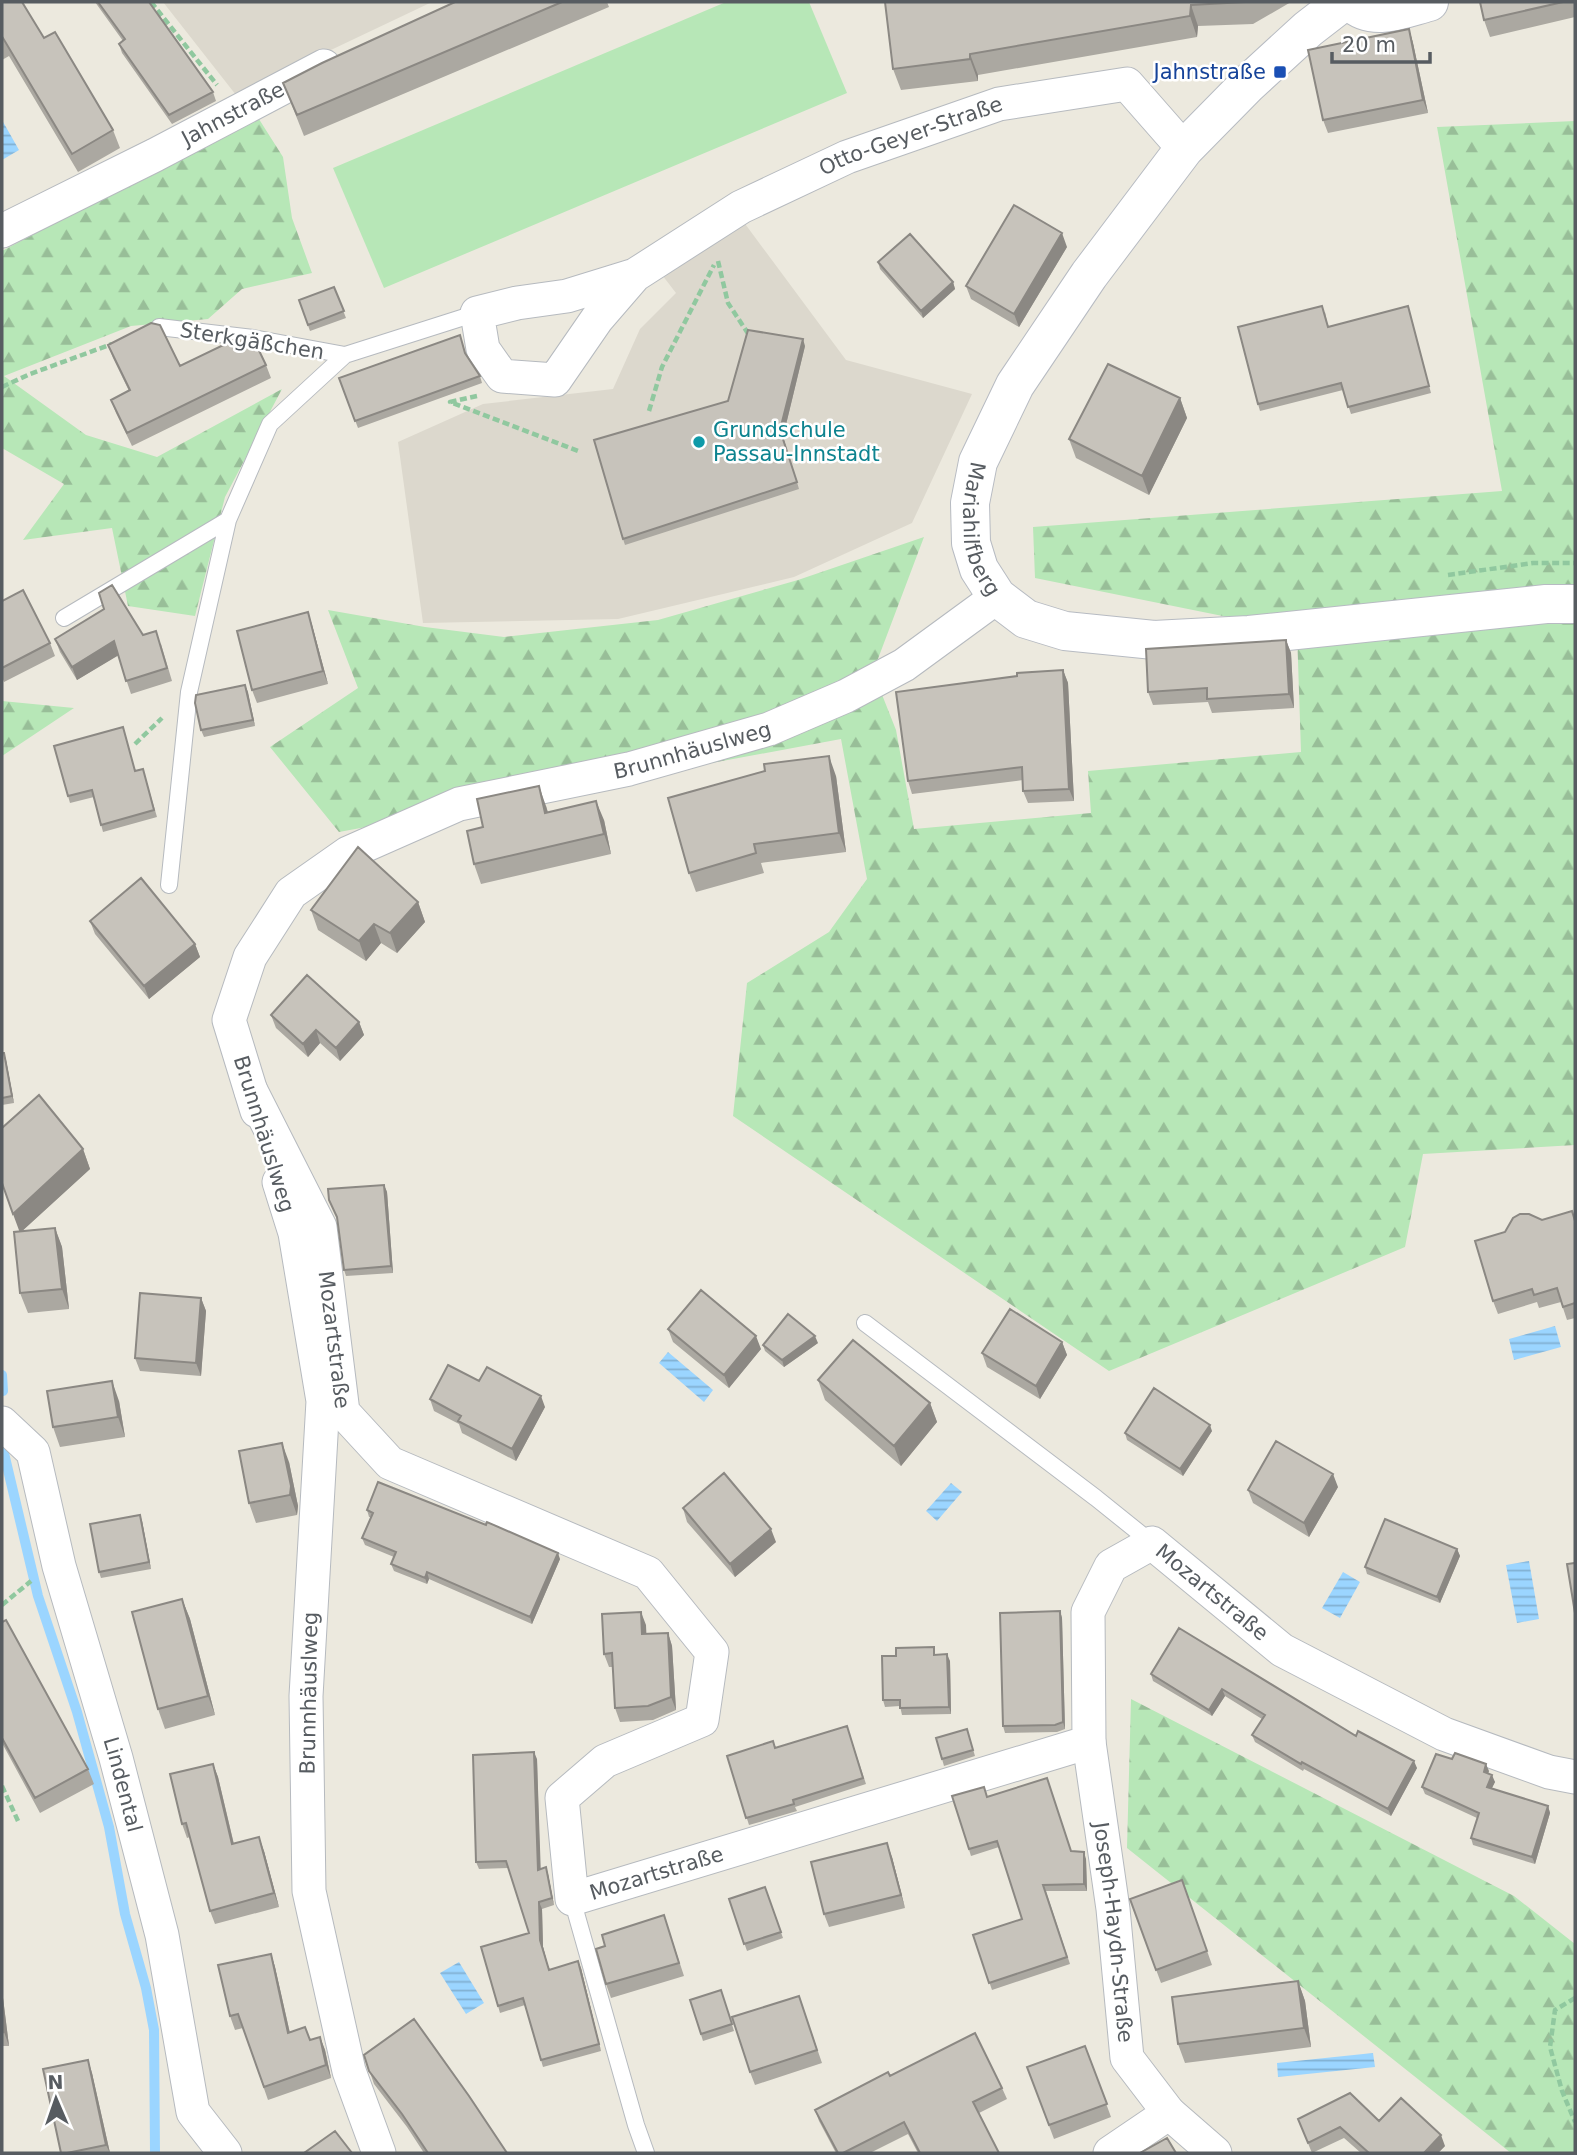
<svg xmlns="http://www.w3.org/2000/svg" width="1577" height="2155" font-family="'DejaVu Sans',sans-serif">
<defs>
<pattern id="forest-firs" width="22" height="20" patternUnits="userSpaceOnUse" patternTransform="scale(1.75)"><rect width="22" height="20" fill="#b7e7b7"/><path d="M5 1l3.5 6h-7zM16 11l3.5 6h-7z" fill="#98be98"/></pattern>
<pattern id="water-rules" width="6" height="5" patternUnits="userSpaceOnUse" patternTransform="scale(1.75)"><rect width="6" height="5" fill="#9bd5ff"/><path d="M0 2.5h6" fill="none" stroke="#81b0d2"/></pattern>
</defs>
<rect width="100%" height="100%" fill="#ece9de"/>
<path fill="#dcd8cd" d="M163 2H432L236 95Z
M740 217 846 360 972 394 912 523 794 577 618 619 423 623 398 442 483 404 613 389 640 329 676 293 659 271Z"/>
<path fill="#b7e7b7" d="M726 2H809L847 93 384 288 333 168Z"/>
<path fill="url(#forest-firs)" d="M257 116 283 157 292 218 312 273 242 289 208 319 131 326 4 376 86 435 157 457 282 389 225 497 195 616 128 606 112 528 23 540 64 484 2 448V251Z
M1575 121V1145L1423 1154 1405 1247 1109 1371 733 1116 747 983 829 932 867 879 841 739 339 832 270 747 358 688 328 610 425 627 504 637 658 620 798 580 924 537 873 672 896 730 914 829 1091 813 1088 771 1301 752 1297 631 1035 578 1033 527 1502 491 1437 127Z
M2 701 74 708 2 756Z
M1131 1699 1514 1896 1575 1944V2153H1511L1127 1848Z"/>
<path fill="url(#water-rules)" d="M2 120 19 150 2 160Z
M1555 1326 1561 1347 1514 1360 1509 1339Z
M668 1352 713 1390 704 1402 659 1363Z
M951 1483 962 1492 937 1521 926 1511Z
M1529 1561 1539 1619 1517 1623 1506 1565Z
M1343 1572 1360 1582 1340 1618 1322 1608Z
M459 1962 484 2003 466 2014 440 1973Z
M1373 2053 1375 2067 1278 2077 1277 2063Z"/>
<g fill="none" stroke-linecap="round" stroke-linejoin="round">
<path stroke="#9bd5ff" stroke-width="10" d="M2 1375 3 1391
M3 1449 38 1596 77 1712 109 1827 125 1914 146 1988 154 2030 155 2153"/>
<defs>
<path id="service" d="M159 327 253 338 345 355
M64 618 228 520
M169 885 189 692 228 520 270 424 345 355 477 313
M865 1323 1096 1498 1152 1543
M572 1899 636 2125 646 2153"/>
<g id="minor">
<path id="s1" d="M2 231 155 155 324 66"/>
<path id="s2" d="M635 275 597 319 555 380 502 376 483 349 477 313 517 303 567 296 635 275 741 207 847 157 999 104 1127 84 1184 149"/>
<path id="s3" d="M251 1091 320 1227 343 1412 390 1463 648 1573 712 1652 702 1720 605 1761 562 1798 572 1899 1089 1742 1088 1612 1111 1566 1152 1543 1282 1650 1444 1734 1549 1772 1575 1777"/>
<path id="s4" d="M257 1111 229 1020 250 957 291 893 348 853 459 804 629 769 769 729 846 696 904 665 997 597"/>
<path d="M279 1182 295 1233 323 1401 306 1696 309 1891 349 2071 379 2153"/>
<path id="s5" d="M2 1423 33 1452 59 1566 116 1758 162 1935 193 2112 225 2153"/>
<path id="s6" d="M1089 1742 1113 1909 1127 2058 1169 2113 1110 2153"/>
<path d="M1169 2113 1215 2153"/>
</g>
<g id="secondary">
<path id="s7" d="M1343 2 1308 29 1248 84 1184 149 1089 275 1015 385 978 462 970 503 971 543 979 569 997 597 1026 619 1065 631 1154 640 1249 635 1546 604H1575"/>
<path d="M1351 2C1373 23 1402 9 1429 2"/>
</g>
</defs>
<use href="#service" stroke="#b6babf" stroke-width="18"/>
<use href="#minor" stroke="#b6babf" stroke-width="35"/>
<use href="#secondary" stroke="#b7bbc2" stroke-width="40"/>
<path stroke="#90c89f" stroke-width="4.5" stroke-dasharray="7 3.5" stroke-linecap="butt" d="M151 2 217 85
M718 261 728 303 749 335
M2 387 30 374 112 344
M477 396 450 402 581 452
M649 411 662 367 714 265
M1448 575 1533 563H1575
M135 744 162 718
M2 1605 31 1581
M2 1786 18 1821
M1575 1998 1555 2010 1550 2047 1562 2091 1575 2122"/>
<use href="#service" stroke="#fff" stroke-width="16"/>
<use href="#minor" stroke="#fff" stroke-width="33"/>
<use href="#secondary" stroke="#fff" stroke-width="38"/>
</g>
<path fill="#aba8a1" d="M2 2 44 38 113 130 120 148 78 172 9 56 2 60Z
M95 2H149L213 92 216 101 172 124 122 53 119 44 123 41Z
M455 2H607L609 7 304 136 283 83Z
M885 2H1291L1253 24 1198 26 1197 37 978 75V81L901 90 893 69Z
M1480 2H1575V17L1490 37 1484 20Z
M1409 29 1413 43 1428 113 1328 133 1323 120Z
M1067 247 1019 327 971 299 966 286Z
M878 262 953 282 955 289 923 318 880 269Z
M334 287 346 318 310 331 299 300Z
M1325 312 1328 327 1410 313 1431 393 1351 414 1343 390 1260 411 1258 404Z
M460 335 466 355 480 376 482 383 358 428 339 378Z
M108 345 180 366 266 365 271 378 132 446 116 413 111 400 129 391 113 358Z
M805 346 783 437 799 489 625 545 623 539 728 401Z
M1180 398 1187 418 1149 495 1076 458 1069 439Z
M2 601 50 643 55 656 4 682 2 677Z
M308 612 312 625 328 684 257 703 252 690Z
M143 635 161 644 172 681 131 694 118 655 77 680 60 652 55 639Z
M1286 640 1291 653 1294 708 1212 713 1208 702 1153 705 1148 692Z
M1063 670 1068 683 1074 801 1028 803 1023 791V780L912 794 908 781Z
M245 685 255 726 204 737 201 730Z
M123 727 135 771 143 769 157 817 103 832 94 797 70 803 68 796Z
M836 776 846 852 761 863 764 873 696 892 689 873Z
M546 806 548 812 604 820 611 854 481 884 474 864 483 827Z
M418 902 425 922 397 953 381 943 366 961 318 930 311 910Z
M90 921 195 944 200 957 149 999 95 934Z
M271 1015 359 1022 364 1035 340 1061 320 1043 308 1057 276 1028Z
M2 1053 6 1060 14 1103 2 1105Z
M83 1149 90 1169 22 1231 55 1228 62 1247 69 1309 28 1313 20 1293 19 1232Z
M384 1185 387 1192 393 1273 346 1276 344 1270 337 1219Z
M1575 1219V1318L1567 1320 1561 1302 1539 1308 1537 1302 1498 1314 1493 1301 1542 1220Z
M201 1298 206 1311 201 1376 140 1371 135 1358Z
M668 1329 761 1349 729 1388 673 1342Z
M1062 1342 1067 1355 1040 1399 987 1367 982 1353Z
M818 1343 784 1367 765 1351 763 1345Z
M818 1380 930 1403 937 1422 901 1466 825 1400Z
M479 1381 545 1407 516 1461 462 1433 459 1424 434 1411 430 1399Z
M119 1401 125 1437 60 1447 53 1427Z
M1212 1431 1183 1476 1127 1440 1125 1433Z
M289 1462 298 1506 297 1515 256 1523 249 1503Z
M1338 1487 1309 1537 1253 1503 1248 1490Z
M683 1508 776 1542 735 1577 687 1522Z
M367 1510 560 1559 532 1624 429 1579 427 1584 394 1571 391 1564 394 1557 365 1545 362 1538 371 1517H369Z
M142 1521 151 1569 101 1578 99 1572Z
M1457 1549 1460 1556 1440 1603 1367 1574 1365 1567Z
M182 1599 190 1619 215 1715 165 1729 158 1709Z
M1060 1611 1062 1618 1065 1729 1057 1732 1005 1733 1003 1726Z
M2 1622 88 1769 94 1784 40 1813 2 1743Z
M646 1625V1634L668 1633 672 1646 676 1710 653 1720 620 1722 615 1708 613 1667H609L604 1654Z
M1179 1628 1356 1736 1417 1768 1391 1816 1304 1769 1303 1771 1255 1742 1252 1735 1262 1719 1225 1696 1212 1716 1153 1681 1151 1674Z
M936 1655 950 1661 951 1714 902 1715 900 1706 885 1707 883 1700Z
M847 1726 866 1784 795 1807 797 1811 749 1825 727 1756 775 1748Z
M967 1729 975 1756 944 1766 942 1759Z
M537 1759 540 1869 548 1874 554 1905 542 1909 543 1947 549 1970 581 1968 601 2051 543 2067 525 2005 500 2013 498 2006 529 1933 508 1868 479 1869 476 1862Z
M213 1764 218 1777 234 1844 264 1851 279 1907 215 1924 210 1911 190 1837 187 1838 182 1824Z
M1489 1771 1488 1773 1495 1782 1491 1789 1548 1806 1550 1813 1535 1864 1473 1845 1471 1838 1477 1818 1425 1794 1422 1787Z
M952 1796 987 1797 1071 1851 1086 1859 1087 1891H1046L1070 1964 992 1990 973 1935 1022 1919 999 1847 971 1856Z
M892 1857 905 1908 829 1927 824 1914Z
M1182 1880 1212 1965 1161 1983 1130 1899Z
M765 1887 783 1938 747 1951 729 1899Z
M664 1915 684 1976 611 1998 606 1984 605 1946Z
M271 1954 275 1967 290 2033 310 2040 320 2037 325 2050 331 2078 268 2100 243 2028 235 2030 230 2016Z
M1298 1981 1305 2001 1311 2047 1185 2063 1178 2044Z
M2 1990 9 2046H2Z
M721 1990 734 2031 703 2041 690 2000Z
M799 1996 822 2063 755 2085 750 2072Z
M1085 2046 1111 2117 1054 2139 1027 2067Z
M364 2055 507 2153H424L407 2127 374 2084Z
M92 2073 110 2153H61Z
M890 2076 1002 2088 1007 2099 979 2113 999 2153H918L908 2134 870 2153H836L819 2121 815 2110Z
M1298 2119 1379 2121 1445 2146 1438 2153H1361L1344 2138 1312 2153Z"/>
<path fill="#8b8883" d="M1191 5 1198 26 1197 37 1190 16Z
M1409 29 1413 43 1428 113 1423 100Z
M970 54 978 75V81L970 59Z
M1062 233 1067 247 1019 327 1014 314Z
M953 282 955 289 923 318 921 311Z
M803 339 805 346 783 437 799 489 780 430Z
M1180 398 1187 418 1149 495 1142 476Z
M308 612 312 625 328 684 323 671Z
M1286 640 1291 653 1294 708 1289 694Z
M114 641 119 655 77 680 72 667Z
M1063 670 1068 683 1074 801 1069 789Z
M245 685 248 692 255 726 253 720Z
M829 756 836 776 846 852 839 833Z
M539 786 546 806 553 833 545 813Z
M596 801 604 820 611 854 604 834Z
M418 902 425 922 397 953 390 933Z
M374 924 381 943 366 961 359 941Z
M195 944 200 957 149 999 144 986Z
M359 1022 364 1035 340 1061 336 1048Z
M316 1030 320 1043 308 1057 303 1044Z
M4 1053 6 1060 14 1103 12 1096Z
M83 1149 90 1169 20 1233 13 1214Z
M384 1185 387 1192 393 1273 391 1266Z
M55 1228 62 1247 69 1309 62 1289Z
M201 1298 206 1311 201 1376 196 1363Z
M756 1336 761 1349 729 1388 724 1375Z
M815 1336 818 1343 784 1367 782 1360Z
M1062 1342 1067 1355 1040 1399 1036 1386Z
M112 1381 119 1401 125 1437 118 1417Z
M541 1396 545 1407 516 1461 512 1449Z
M930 1403 937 1422 901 1466 894 1446Z
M1210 1425 1212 1431 1183 1476 1180 1469Z
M282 1443 289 1462 298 1506 297 1515 290 1495Z
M1333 1474 1338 1487 1309 1537 1304 1523Z
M140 1515 142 1521 151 1569 149 1562Z
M771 1529 776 1542 735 1577 730 1564Z
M1457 1549 1460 1556 1440 1603 1437 1597Z
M558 1553 560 1559 532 1624 530 1617Z
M427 1572 429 1579 427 1584 425 1578Z
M182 1599 190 1619 215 1715 208 1696Z
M1060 1611 1062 1618 1065 1729 1063 1722Z
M641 1612 646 1625 647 1648 642 1634Z
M668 1633 672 1646 676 1710 671 1697Z
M947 1654 950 1661 951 1714 949 1707Z
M1222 1689 1225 1696 1212 1716 1209 1710Z
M534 1752 537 1759 541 1877 538 1870Z
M1414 1761 1417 1768 1391 1816 1388 1809Z
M213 1764 218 1777 237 1858 232 1844Z
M1486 1764 1489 1771 1486 1779 1484 1772Z
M1492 1775 1495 1782 1489 1794 1487 1787Z
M1548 1806 1550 1813 1535 1864 1532 1857Z
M259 1837 264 1851 279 1907 274 1893Z
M887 1843 892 1857 905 1908 901 1895Z
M1084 1852 1086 1859 1087 1891 1084 1884Z
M546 1867 548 1874 554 1905 552 1898Z
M539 1902 542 1909 543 1947 551 1977 540 1940Z
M271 1954 275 1967 293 2047 288 2033Z
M578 1961 581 1968 601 2051 599 2044Z
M1298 1981 1305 2001 1311 2047 1304 2028Z
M2 1990 9 2046 4 2032 2 2015Z
M320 2037 325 2050 331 2078 326 2065Z
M88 2060 92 2073 110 2153 106 2145Z
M1441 2135 1445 2146 1438 2153H1424Z"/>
<path fill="#c7c3bb" stroke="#8b8883" stroke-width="2" d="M2 2H22L44 38 55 32 113 130 72 154 3 38 2 39Z
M98 2H149L213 92 169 115 119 44 125 39Z
M455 2H562L297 115 283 83 322 63Z
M885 2H1245L1191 5 1190 16 970 54V59L893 69Z
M1480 2H1563L1484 20Z
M1409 29 1423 100 1323 120 1308 50Z
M1014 205 1062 233 1014 314 966 286Z
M910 234 953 282 921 311 878 262Z
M334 287 344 311 308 325 299 300Z
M1322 306 1328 327 1408 306 1429 386 1348 407 1341 383 1258 404 1238 327Z
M151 323 160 325 180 366 244 335 252 336 266 365 127 433 111 400 130 390 108 345Z
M748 330 803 339 780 430 797 482 623 539 594 440 728 401Z
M460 335 465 353 480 376 355 421 339 378Z
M1108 364 1180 398 1142 476 1069 439Z
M112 585 143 635 156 631 167 668 126 681 114 641 72 667 55 639 104 609 99 593Z
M23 590 50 643 2 668V601Z
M308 612 323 671 252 690 237 631Z
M1286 640 1289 694 1207 699V688L1148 692 1146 649Z
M1063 670 1069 789 1023 791 1022 767 908 781 896 692 1017 676V673Z
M245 685 253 720 201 730 195 703 196 695Z
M123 727 135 771 143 769 154 810 101 825 92 790 68 796 54 746Z
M829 756 839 833 754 844 756 853 689 873 668 798 765 771 764 764Z
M539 786 545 813 596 801 604 834 474 864 467 831 483 827 477 799Z
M358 847 418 902 390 933 374 924 359 941 311 910Z
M141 878 195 944 144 986 90 921Z
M307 975 359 1022 336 1048 316 1030 303 1044 271 1015Z
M2 1053H4L12 1096 2 1098Z
M39 1095 83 1149 13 1214 2 1183V1128Z
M384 1185 391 1266 344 1270 337 1217 329 1200 328 1189Z
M1572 1211 1575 1221V1303L1563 1307 1557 1288 1534 1295 1532 1289 1493 1301 1475 1241 1505 1232 1513 1218 1520 1214H1529L1542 1220Z
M55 1228 62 1289 20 1293 14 1232Z
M701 1290 756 1336 724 1375 668 1329Z
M140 1293 201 1298 196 1363 135 1358Z
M1010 1309 1062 1342 1036 1386 982 1353Z
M788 1314 815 1336 782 1360 763 1345Z
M853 1340 930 1403 894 1446 818 1380Z
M448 1365 479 1381 487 1367 541 1396 512 1449 458 1421 461 1416 430 1399Z
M112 1381 118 1417 53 1427 47 1391Z
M1154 1388 1210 1425 1180 1469 1125 1433Z
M1276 1441 1333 1474 1304 1523 1248 1490Z
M282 1443 291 1486 290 1495 249 1503 239 1451Z
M724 1473 771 1529 730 1564 683 1508Z
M378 1482 486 1525 487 1522 558 1553 530 1617 427 1572 425 1578 391 1564 396 1552 362 1538 373 1513 367 1510Z
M140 1515 149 1562 99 1572 90 1524Z
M1385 1519 1457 1549 1437 1597 1365 1567Z
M1575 1563V1613L1567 1564Z
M182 1599 208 1696 158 1709 132 1612Z
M1060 1611 1063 1722 1055 1725 1003 1726 1000 1613Z
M641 1612 642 1634 668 1633 671 1697 648 1706 615 1708 612 1653 604 1654 602 1614Z
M6 1620 88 1769 35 1798 2 1738V1622Z
M1179 1628 1356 1736 1358 1731 1414 1761 1388 1809 1302 1762 1301 1764 1252 1735 1265 1715 1222 1689 1209 1710 1151 1674Z
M934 1647V1655L947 1654 949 1707 900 1708V1700H883L882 1656H896V1648Z
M847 1726 863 1778 793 1800 794 1804 746 1818 727 1756 773 1741 775 1748Z
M967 1729 973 1750 942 1759 936 1738Z
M534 1752 538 1870 546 1867 552 1898 539 1902 540 1940 549 1970 578 1961 599 2044 541 2060 523 1998 498 2006 481 1947 529 1933 506 1861 476 1862 473 1755Z
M1455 1753 1486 1764 1484 1772 1492 1775 1487 1787 1548 1806 1532 1857 1471 1838 1479 1813 1422 1787 1436 1754 1452 1759Z
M213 1764 232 1844 259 1837 274 1893 210 1911 186 1823 182 1824 170 1774Z
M1047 1778 1071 1851 1084 1852V1884L1043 1885 1067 1957 989 1983 973 1935 1022 1919 997 1841 969 1849 952 1796 984 1787 987 1797Z
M887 1843 901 1895 824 1914 811 1862Z
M1182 1880 1207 1951 1156 1970 1130 1899Z
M765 1887 781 1932 744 1944 729 1899Z
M664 1915 679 1963 606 1984 596 1949 605 1946 602 1935Z
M271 1954 288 2033 305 2027 310 2040 320 2037 326 2065 264 2087 238 2014 230 2016 218 1965Z
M1298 1981 1304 2028 1178 2044 1172 1997Z
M721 1990 732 2024 701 2034 690 2000Z
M799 1996 817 2050 750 2072 732 2017Z
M2 2015 4 2032 2 2033Z
M414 2019 469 2096 507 2153H428L402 2114 369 2071 364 2055Z
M975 2033 1002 2088 973 2102 999 2153H920L904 2122 843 2153H838L815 2110 888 2072 890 2076Z
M1085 2046 1107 2104 1049 2125 1027 2067Z
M88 2060 106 2145 67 2153H61L43 2069Z
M1350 2093 1379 2121 1401 2098 1441 2135 1424 2153H1369L1340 2127 1308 2143 1298 2119Z
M335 2131 352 2153H304Z
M1167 2138 1176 2153H1140Z"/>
<rect fill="#1a4fb4" stroke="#fff" stroke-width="2.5" x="1273" y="65" width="14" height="14" rx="3.5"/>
<circle fill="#0f9aa8" stroke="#fff" stroke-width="2.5" cx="699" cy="442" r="7"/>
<g text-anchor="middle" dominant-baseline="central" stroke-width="5" stroke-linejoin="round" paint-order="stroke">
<g font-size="21" fill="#164399" stroke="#fff" text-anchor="end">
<text x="1266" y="72">Jahnstraße</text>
</g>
<g font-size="21" fill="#575c61" stroke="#fff">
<text stroke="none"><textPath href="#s1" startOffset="259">Jahnstraße</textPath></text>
<text stroke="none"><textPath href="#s2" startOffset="728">Otto-Geyer-Straße</textPath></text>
<text transform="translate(252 341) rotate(9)">Sterkgäßchen</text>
<text stroke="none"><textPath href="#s7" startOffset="662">Mariahilfberg</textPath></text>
<text stroke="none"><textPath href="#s4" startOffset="668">Brunnhäuslweg</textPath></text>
<text transform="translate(264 1134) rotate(73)">Brunnhäuslweg</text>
<text stroke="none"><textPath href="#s3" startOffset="266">Mozartstraße</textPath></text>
<text stroke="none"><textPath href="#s3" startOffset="1969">Mozartstraße</textPath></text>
<text transform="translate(309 1693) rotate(-89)">Brunnhäuslweg</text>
<text stroke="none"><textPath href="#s5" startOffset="387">Lindental</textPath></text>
<text stroke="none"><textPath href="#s3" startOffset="1211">Mozartstraße</textPath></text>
<text stroke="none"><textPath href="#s6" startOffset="192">Joseph-Haydn-Straße</textPath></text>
</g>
<g font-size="21" fill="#0d838f" stroke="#fff" text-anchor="start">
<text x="713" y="430">Grundschule<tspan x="713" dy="24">Passau-Innstadt</tspan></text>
</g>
</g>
<rect width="1577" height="2155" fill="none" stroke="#575c61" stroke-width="7"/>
<g transform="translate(56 2099) rotate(358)" stroke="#ffffff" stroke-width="5" paint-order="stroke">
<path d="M0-5L12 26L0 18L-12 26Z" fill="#575c61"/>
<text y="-10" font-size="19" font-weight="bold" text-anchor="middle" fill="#575c61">N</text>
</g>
<path d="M1332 52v10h98v-10" fill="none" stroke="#575c61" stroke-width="3.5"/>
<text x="1342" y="52" font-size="21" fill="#575c61" stroke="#ffffff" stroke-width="5" paint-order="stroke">20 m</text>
</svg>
